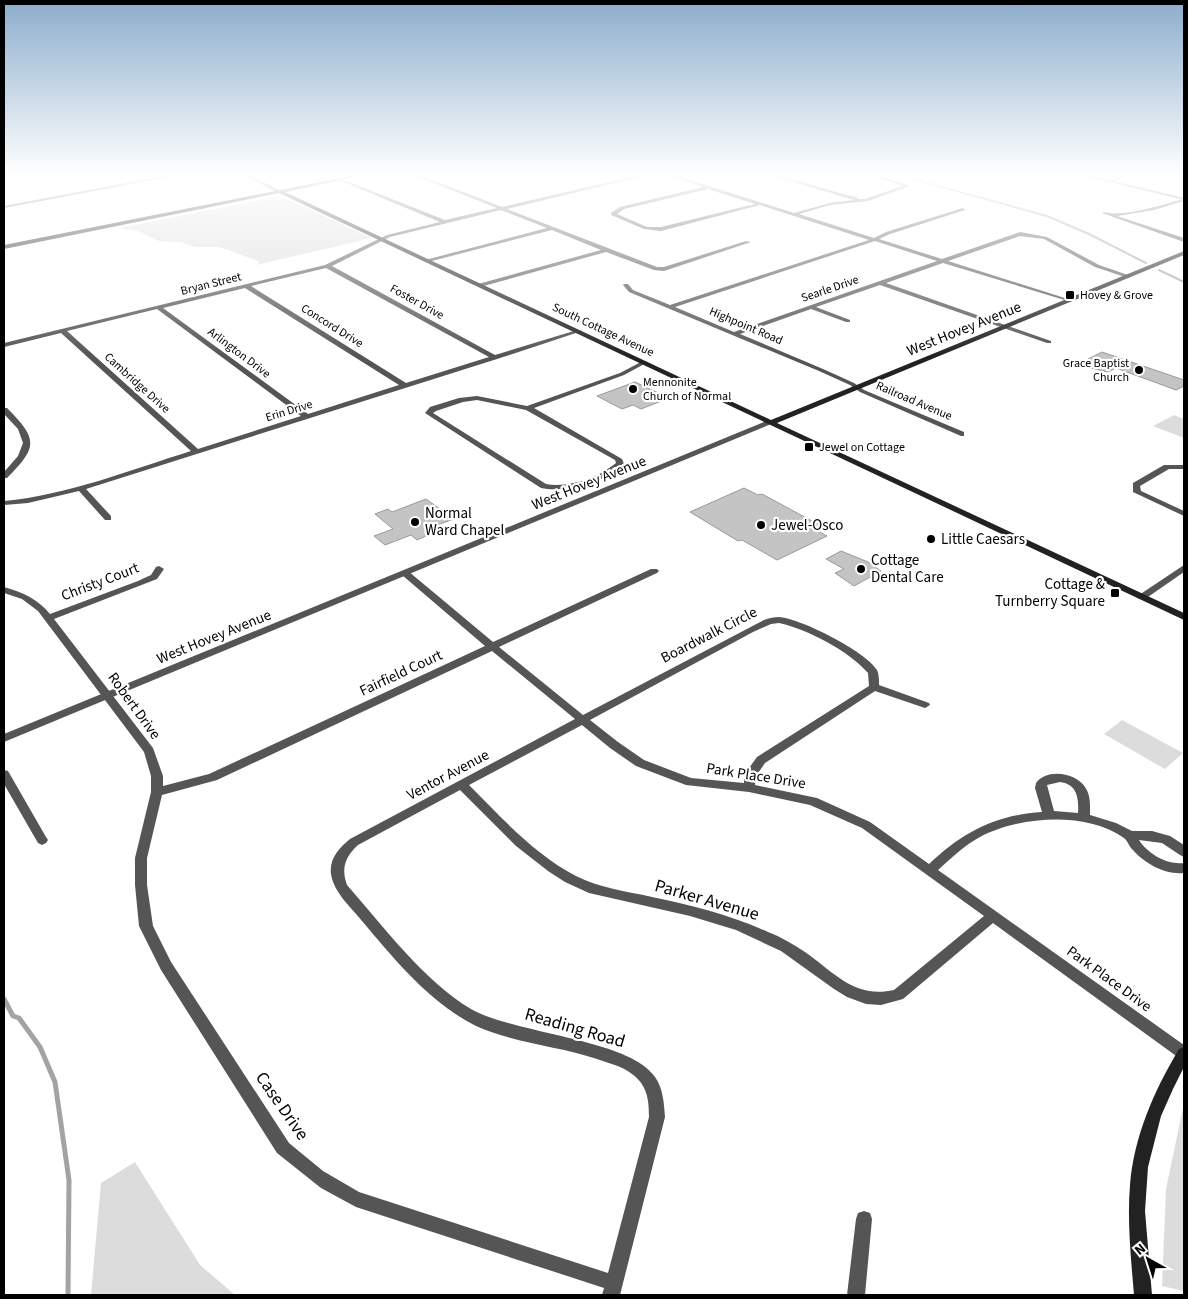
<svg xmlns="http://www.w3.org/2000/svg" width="1188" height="1299" font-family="'Source Sans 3',sans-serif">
<rect width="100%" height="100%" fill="#fff"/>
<path fill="#dcdcdc" d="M280 196 372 238 256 265 260 262 220 247H195L181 242 159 241 138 231 119 228Z
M1174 415 1184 419V438L1153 426Z
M1122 720 1183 753 1165 769 1104 734Z
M1184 1103V1291L1162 1286 1166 1189Z
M135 1162 200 1265 235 1295H91L101 1183Z"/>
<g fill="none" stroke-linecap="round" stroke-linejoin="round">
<path stroke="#a3a3a3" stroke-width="2" d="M895 174 1047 216 1089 234 1146 263
M1159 270 1184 282"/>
<path stroke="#a3a3a3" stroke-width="5" d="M4 999 13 1016 19 1018 40 1047 55 1082 69 1180 68 1295"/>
</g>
<path fill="#c4c4c4" stroke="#999" d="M1102 352 1184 380V386L1176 390 1116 368 1108 372 1086 367 1096 362 1088 359Z
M635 382 669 398 641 409 633 405 622 409 597 396Z
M744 488 758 495 762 494 823 527 816 530 827 536 777 560 742 540 738 541 690 512Z
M426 499 454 519 437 525 442 529 417 540 411 535 385 545 374 536 393 529 375 514 388 509 392 512Z
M841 551 868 562 881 571 854 586 835 573 844 569 826 559Z"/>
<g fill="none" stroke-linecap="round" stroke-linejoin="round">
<path fill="#555" fill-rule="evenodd" d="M174 174H184L4 208V206Z
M411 174H417L502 207 644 174H652L507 209 657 267H664L746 241 751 242 664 271 654 270 606 252 480 287 477 285 478 284 601 250 552 230 428 262 425 260 547 228 501 210 390 237 332 266 495 355 577 330 582 331 497 359 86 489 111 516V520H105L79 491 28 503 4 505V501C68 495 130 470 191 451L61 333 4 347V343L325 265 387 235 440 222 339 180V178L445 220 497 208ZM326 268 489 357 406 383 251 286ZM245 288 399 385 308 414 163 308ZM157 309 301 416 198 449 67 331Z
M664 174H671L794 213 830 203 854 200 766 174H773L858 198V199H865L903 186 867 174H874L910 186 868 201 830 205 799 214 874 238 886 232 963 208 965 210 890 234 879 239 942 259 1020 232 1047 237 1099 265 1131 276 1128 278 1095 267 1044 239 1020 236 948 261 1071 300V302L943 263 886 283 1051 341V343H1047L880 285 816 307 850 320V322H846L811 309 740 334 823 369 854 383 864 390 964 432V436H961L860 392 850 385 819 371 629 292 623 285 624 284H628L633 290 670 305 869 240 760 205 661 231 644 229 611 215V213L620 207 703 187ZM708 189 755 204 661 227H647L617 214 624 209ZM875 241 937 261 734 332 675 307Z
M1124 174H1131L1111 182 1107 181Z
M1184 199V201L1154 210 1117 216 1184 238V242L1102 213 1104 212C1124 218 1163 204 1184 199Z
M643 361 648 362 624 375 534 408 622 459 624 464C607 482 565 493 541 488L425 413 430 407 459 398 477 396 527 406 620 373ZM477 400 526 410 615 460 616 463C598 478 569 488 546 484L433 413 436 411 463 402Z
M4 408H7C38 439 38 447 7 478H4V472L18 456 23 443 18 429 4 414Z
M1164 465H1184V469H1169L1140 486 1141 491 1184 511V516L1133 492V483Z
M1184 565V572L1145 599H1139L1137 597 1139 595Z
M159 566 164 569 157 579 54 619 153 748 163 776V786L209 774 485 646 402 575 400 573 405 570 408 571 493 642 651 569H657L659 571 657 573 499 647 583 715 764 620C769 618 774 617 779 617 802 619 865 651 877 670 879 674 879 680 879 685L929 703 930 705 925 708 875 691 765 763 756 776 755 785 817 798 870 822 929 864C963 832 995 815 1042 812L1035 788 1036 783C1047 768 1076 773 1085 787 1091 796 1090 805 1090 815L1116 823 1132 831H1152L1170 836 1184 845V857L1180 855 1162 843 1139 840C1148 854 1167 865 1184 863V873C1166 875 1145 864 1133 850 1129 847 1128 841 1124 838 1087 811 1019 816 980 837 965 845 951 858 938 870L1184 1045V1059L1179 1058 993 923 903 999 881 1005 866 1004 847 997 834 989 781 951 736 930 690 916 589 893 565 882 548 871 516 846 460 790 358 845C345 857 341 868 347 885 382 925 426 983 471 1009 515 1034 630 1039 655 1077 663 1088 664 1103 665 1117L620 1295H602L604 1288 356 1207 321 1188 277 1153 161 970 139 926 135 885V858L151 792V776L144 752 38 611 22 599 4 593V587C22 592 38 599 50 614L138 581 151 575 156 567ZM779 623C807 629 849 651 868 673L869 686 757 757 744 775V783L691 778 644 760 618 742 590 720 753 632 771 624ZM492 651 575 719 350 839C339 848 329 859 331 874 334 893 351 907 362 921 395 960 430 1003 476 1026 514 1043 558 1046 597 1059 608 1063 622 1066 632 1074 647 1085 649 1099 649 1117L608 1273 359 1192 323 1171 289 1143 171 962 153 926 147 885V858L162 795 217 780ZM582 725 610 748 636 766 686 785 749 792 810 805 862 828 984 916 894 990C854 999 834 972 805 952 793 944 781 937 768 932 731 915 691 905 652 897 626 891 599 888 576 876 534 854 502 818 469 785ZM1060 782C1077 784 1079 798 1078 813L1054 811 1047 785Z
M4 770 8 771 46 837 48 840 46 843 42 845 38 843 4 784Z
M864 1211 870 1213 872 1219 865 1295H847L856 1219 858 1213Z"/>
<path fill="#555" fill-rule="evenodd" d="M241 174H247L283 192 279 193Z
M1077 174H1085L1184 198V200Z
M769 420H772L776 422 4 742V734Z"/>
<path fill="#222" fill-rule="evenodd" d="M360 174H369L285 192 771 420 1184 251V255L777 423 1184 613V620L279 193 4 249V245Z
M1184 1047V1067L1173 1089 1161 1116 1148 1167 1145 1211 1152 1295H1134C1131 1259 1127 1221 1130 1185 1134 1136 1154 1091 1179 1049Z"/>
</g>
<linearGradient id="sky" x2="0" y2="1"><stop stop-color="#8cadcc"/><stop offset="0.49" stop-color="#fff"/><stop offset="1" stop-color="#fff" stop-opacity="0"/></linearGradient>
<rect width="1188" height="356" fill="url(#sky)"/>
<g fill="#000" stroke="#fff" stroke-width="2">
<rect x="1065" y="290" width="10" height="10" rx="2.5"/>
<circle cx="1139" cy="370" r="5"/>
<circle cx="633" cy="389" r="5"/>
<rect x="804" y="442" width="10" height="10" rx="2.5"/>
<circle cx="415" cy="522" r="5"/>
<circle cx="761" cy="525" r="5"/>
<circle cx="931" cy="539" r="5"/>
<circle cx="861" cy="569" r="5"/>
<rect x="1110" y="588" width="10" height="10" rx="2.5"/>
</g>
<g text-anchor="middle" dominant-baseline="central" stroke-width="4.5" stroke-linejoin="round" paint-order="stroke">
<g font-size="12" fill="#000" stroke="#fff">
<text transform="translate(211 284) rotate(-14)">Bryan Street</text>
<text transform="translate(830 289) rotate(-19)">Searle Drive</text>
<text transform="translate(417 302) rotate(29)">Foster Drive</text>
<text transform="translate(332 326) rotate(32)">Concord Drive</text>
<text transform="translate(746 326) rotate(23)">Highpoint Road</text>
<text transform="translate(603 330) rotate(25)">South Cottage Avenue</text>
<text transform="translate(239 353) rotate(37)">Arlington Drive</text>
<text transform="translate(137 383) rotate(42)">Cambridge Drive</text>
<text transform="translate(914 401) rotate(23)">Railroad Avenue</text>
<text transform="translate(289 411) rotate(-17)">Erin Drive</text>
</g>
<g font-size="12" fill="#000" stroke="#fff" text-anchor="start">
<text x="1080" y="295">Hovey &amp; Grove</text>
<text x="1129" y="363" text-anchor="end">Grace Baptist<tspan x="1129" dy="14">Church</tspan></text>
<text x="643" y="382">Mennonite<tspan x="643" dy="14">Church of Normal</tspan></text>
<text x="819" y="447">Jewel on Cottage</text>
</g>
<g font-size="15" fill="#000" stroke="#fff">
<text transform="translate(964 329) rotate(-22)">West Hovey Avenue</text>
<text transform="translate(589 483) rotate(-22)">West Hovey Avenue</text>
<text transform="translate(100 582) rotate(-21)">Christy Court</text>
<text transform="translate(709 635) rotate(-27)">Boardwalk Circle</text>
<text transform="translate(214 637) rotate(-22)">West Hovey Avenue</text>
<text transform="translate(401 673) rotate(-25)">Fairfield Court</text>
<text transform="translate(134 706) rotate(54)">Robert Drive</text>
<text transform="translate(448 775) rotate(-28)">Ventor Avenue</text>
<text transform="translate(756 776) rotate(9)">Park Place Drive</text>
<text transform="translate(1109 979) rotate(36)">Park Place Drive</text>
</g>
<g font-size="15" fill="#000" stroke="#fff" text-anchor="start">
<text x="425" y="513">Normal<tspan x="425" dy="17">Ward Chapel</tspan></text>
<text x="771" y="525">Jewel-Osco</text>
<text x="941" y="539">Little Caesars</text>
<text x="871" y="560">Cottage<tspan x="871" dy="17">Dental Care</tspan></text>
<text x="1105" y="584" text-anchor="end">Cottage &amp;<tspan x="1105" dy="17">Turnberry Square</tspan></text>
</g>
<g font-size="18" fill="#000" stroke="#fff">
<text transform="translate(707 900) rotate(16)">Parker Avenue</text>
<text transform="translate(575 1028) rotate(16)">Reading Road</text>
<text transform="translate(282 1106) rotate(55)">Case Drive</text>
</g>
</g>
<rect width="1188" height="1299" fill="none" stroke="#000000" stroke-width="10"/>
<g transform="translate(1148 1259) rotate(321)" stroke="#ffffff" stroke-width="4" paint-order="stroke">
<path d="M0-4L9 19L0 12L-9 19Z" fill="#000000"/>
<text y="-8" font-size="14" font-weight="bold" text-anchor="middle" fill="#000000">N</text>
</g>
</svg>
